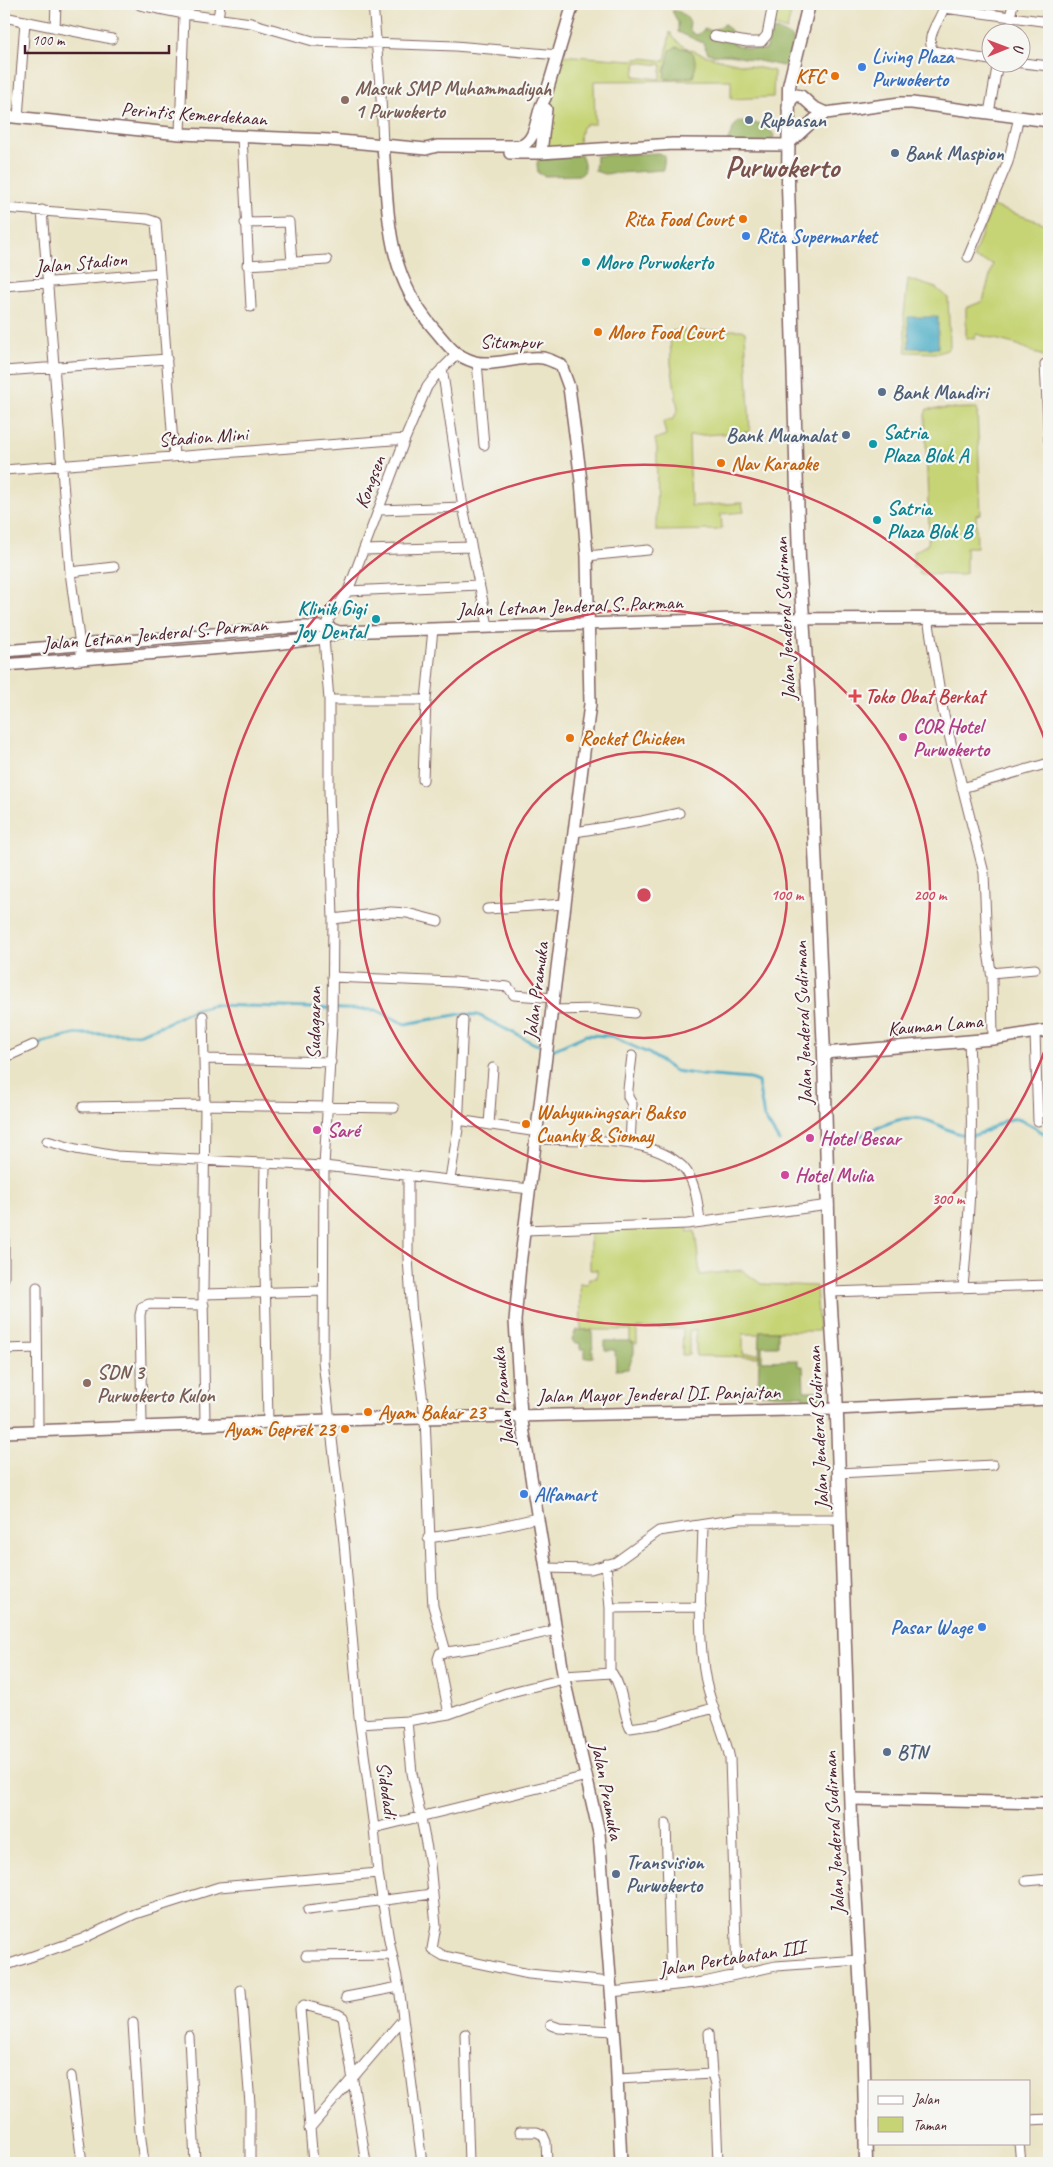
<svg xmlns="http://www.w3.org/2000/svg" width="1053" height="2167" font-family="Caveat,sans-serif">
<rect width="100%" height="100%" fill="#f6f6f2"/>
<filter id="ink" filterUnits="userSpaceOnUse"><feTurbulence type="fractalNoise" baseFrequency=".02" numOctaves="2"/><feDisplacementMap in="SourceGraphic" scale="10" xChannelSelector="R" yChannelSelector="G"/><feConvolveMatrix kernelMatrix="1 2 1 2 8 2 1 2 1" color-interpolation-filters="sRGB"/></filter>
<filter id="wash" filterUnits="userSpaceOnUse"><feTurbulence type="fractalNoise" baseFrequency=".0096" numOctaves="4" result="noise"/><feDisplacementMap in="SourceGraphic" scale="20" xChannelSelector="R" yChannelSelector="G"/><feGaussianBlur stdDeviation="1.12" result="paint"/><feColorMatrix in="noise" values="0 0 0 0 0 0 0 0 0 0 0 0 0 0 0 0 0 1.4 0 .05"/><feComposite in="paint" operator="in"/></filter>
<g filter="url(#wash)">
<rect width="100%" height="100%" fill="#eae4c7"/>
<path fill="#c6d475" stroke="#887a50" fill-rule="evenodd" d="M776 4H793L787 30 772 25Z
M670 32C672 35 674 39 677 41 692 57 752 66 774 71L773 97 731 99V80L594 81 595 124H587L582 127 577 151 527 144 558 55 632 60 642 58 665 61ZM636 62 662 65 660 79 634 76ZM668 62 696 64 693 77 666 79 664 70Z
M992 206 1049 225V358L1035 353 1018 345 976 334 975 338H966V308L983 301 993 264 973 258Z
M908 279 936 288 948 298 950 346 947 350 938 353 906 352 904 315Z
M742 330 745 332 750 432 689 436 691 506 742 503 744 512 721 514 722 528 718 530 656 531 657 449 655 439 666 435 663 422 673 419 678 410 671 364 670 333 673 331Z
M977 408 981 514 976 515 977 547H966V573L960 575 919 574V567H913L914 552 928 544 929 532 925 415 927 409Z
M687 1224 688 1232 695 1231 700 1275 742 1270 761 1284 816 1286 819 1331H760L759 1334H743V1354H759V1357L696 1356V1330L689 1331V1355H682L683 1329 637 1328V1344L630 1341V1330H581L580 1283 588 1284 589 1278H597V1270H590V1228Z"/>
<path fill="#9cb666" stroke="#736a48" d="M672 11C680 10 687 16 690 23L689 28 692 33 697 35 705 29 712 31 725 24 731 31 730 39 733 44 750 49 766 50 771 31C779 29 787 34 793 38 794 47 791 60 783 66L730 55H713L708 53 703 43 678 32V22Z
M677 47 687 49 693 53 696 64 693 77 666 79 664 77 670 50Z
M738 122 765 124 774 135 772 142 725 145C731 137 731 129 738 122Z
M658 153 665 156 663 170 604 174 595 171 596 156Z
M581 155 584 163V172L581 175 545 176 538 173 537 164 538 159Z
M576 1330H592L593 1357 585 1358V1349H580V1343H574L572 1339Z
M760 1331H778V1346H762V1361L798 1360V1366H803L804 1391H824V1394L815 1404 803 1407V1395L752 1394V1390L758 1391Z
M605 1341H630L634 1344V1353L628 1369 616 1370 615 1350H605Z"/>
<path fill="#45aac4" stroke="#486478" d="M908 317H938V348H909Z"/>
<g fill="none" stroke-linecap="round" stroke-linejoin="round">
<path stroke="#45aac4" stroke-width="3" d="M26 1054 43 1042 75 1034H138L163 1025 193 1010 213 1005 376 1010 405 1024 461 1014 478 1015 535 1044 555 1049 586 1035 610 1036 650 1054 675 1071 702 1075 750 1079 758 1082 764 1117 779 1141
M858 1137C874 1130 894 1118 912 1118 934 1117 952 1138 974 1135 989 1134 1002 1116 1017 1119 1026 1121 1036 1129 1044 1133H1049"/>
</g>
</g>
<g filter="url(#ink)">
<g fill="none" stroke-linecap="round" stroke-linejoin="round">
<defs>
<path id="street" d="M373 4 381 97 383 146
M945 4C942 19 924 35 933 51L990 60
M140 5 184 14
M944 8 1049 22
M4 17 112 39
M1010 17 1013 4
M218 19 220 4
M55 28 56 4
M714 36 747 42H761L767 35 773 4
M1014 62 1049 66
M989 113 998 62
M18 118 25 21
M180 134 184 14 251 23 313 41 455 46 558 55
M242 137 251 307
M4 208 147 219 156 222 174 456
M42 210 70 572 82 660
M245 223 289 222 292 263
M968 257 1008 162 1019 117
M247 265 327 260
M4 286 160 273
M477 362 484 445
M1045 364 1049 441
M442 368 463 507 488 626
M4 371 167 359
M4 470 405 439
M379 510 463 507
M364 550 471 547
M587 556 648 550
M70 572 114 567
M348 591 479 585
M928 618 943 711 984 873 987 946 992 977 993 1039
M329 700H426
M423 780 426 700 433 629
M962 788 1049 763
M575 832 642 821 679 813
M487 909 565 904
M333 919 391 912 407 913 438 921
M991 973 1035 969
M332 977 454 982 508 987 514 995 554 998
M552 1010 599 1009 634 1013
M203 1016 205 1105 203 1294 205 1423
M1035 1033 1038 1121
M4 1058 33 1045
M204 1059 331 1062
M83 1107 205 1105 394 1108
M458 1120 538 1132
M489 1125 493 1068
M537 1139C580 1141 651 1135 683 1167 696 1181 698 1205 700 1222
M47 1141 76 1149 116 1156 324 1166 530 1189
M630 1144 632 1104 628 1097V1089L632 1056
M265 1164 264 1221 268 1421
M408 1175V1258L412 1315 425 1417 432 1589 433 1606 446 1652
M450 1179 458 1129 463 1020
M525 1230 687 1224 829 1205
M4 1240V1278
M37 1287 38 1430
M963 1287C971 1205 974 1123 969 1041
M830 1292 1049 1285
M203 1294 323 1291
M4 1349 37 1348
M142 1425 140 1315 142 1307 149 1304 204 1305
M839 1473 993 1465
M703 1525C702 1577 696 1631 706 1682 712 1710 725 1733 730 1759L737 1974
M428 1538 483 1530 537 1518
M606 1564 610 1608V1672
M545 1568 591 1569 616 1562 659 1531 739 1519H841
M610 1608 701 1607
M564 1676 612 1673C624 1690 622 1710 630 1728L658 1724 713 1708
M449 1714 438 1659 440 1653 481 1647 556 1630
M407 1721 412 1773 430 1864 436 1926 432 1949 444 1956 529 1974 610 1982
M360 1724 407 1721 449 1714 507 1693 564 1679
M666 1823 671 1985
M374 1828 587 1776
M1026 1881 1049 1879
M308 1910 432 1894
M306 1956 392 1955
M4 1966 82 1939 135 1914 219 1887 378 1873
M241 1990 250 2104V2163
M611 1992 704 1982 776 1966 859 1960
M346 1997 399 1987
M133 2023 140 2131 144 2163
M551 2025 559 2028 614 2031
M709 2033 712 2074
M465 2034 469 2163
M189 2036 195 2163
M71 2076 82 2163
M618 2079 712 2074 715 2085 718 2163
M1029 2120 1049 2119
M309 2129 403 2019
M520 2132H537L543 2135 546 2142 547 2163
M1019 2143 1021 2163
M4 2160 5 2163
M313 2163 300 2009 304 2005 338 2014 343 2017 366 2163
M422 2163 399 1987 389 1940 378 1873 374 1828 359 1717 344 1542 323 1361 324 1166 332 1025 333 919 329 792V700L324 638 329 619 348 591 405 439 427 387 436 375 456 355"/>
<path id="secondary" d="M788 108 791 100 796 95 801 96 813 107 826 113
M4 116 180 134 330 140 426 149 437 146H520C539 140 535 112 545 98L573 4
M383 146C389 216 385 272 434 329 449 346 453 355 475 362 494 367 523 355 543 358 549 359 556 363 561 365L569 387 581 481 587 556 590 704 520 1265 515 1321 521 1415 564 1679 599 1833 616 2055 621 2163
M510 153H541L673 144 787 145 815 119 826 113 900 103H912L1049 121
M541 153 546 109
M4 651 300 627H326L339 632
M4 665 274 644 324 638 339 632 735 619 1049 618
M824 1053 993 1039 1049 1030
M4 1432 328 1420 835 1409 1049 1399
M851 1799 1049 1803"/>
<path id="primary" d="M809 4 789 86 788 185 799 559 808 691 824 1053 830 1292 836 1389 851 1818 863 2026 866 2163"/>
</defs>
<use href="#street" stroke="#826462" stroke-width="11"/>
<use href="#secondary" stroke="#826462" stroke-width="14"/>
<use href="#primary" stroke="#826462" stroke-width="15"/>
<use href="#street" stroke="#fff" stroke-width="9"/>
<use href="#secondary" stroke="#fff" stroke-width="11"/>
<use href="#primary" stroke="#fff" stroke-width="12"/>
</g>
</g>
<g fill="none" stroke="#d1495b" stroke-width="2.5">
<circle cx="644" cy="895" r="143"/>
<circle cx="644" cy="895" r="286"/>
<path d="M1048 1042A430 430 0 1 1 1048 748"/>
</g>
<g fill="#3f7fe0" stroke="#f6f6f2" stroke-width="2">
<circle cx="862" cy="67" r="5"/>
<circle cx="746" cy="236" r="5"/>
<circle cx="524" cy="1494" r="5"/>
<circle cx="982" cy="1627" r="5"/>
</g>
<g fill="#e8710a" stroke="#f6f6f2" stroke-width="2">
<circle cx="835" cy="76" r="5"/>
<circle cx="743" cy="219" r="5"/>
<circle cx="598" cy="332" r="5"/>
<circle cx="721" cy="463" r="5"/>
<circle cx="570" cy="738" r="5"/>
<circle cx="526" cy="1124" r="5"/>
<circle cx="368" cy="1412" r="5"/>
<circle cx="345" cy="1429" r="5"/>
</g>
<g fill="#8d6e63" stroke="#f6f6f2" stroke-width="2">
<circle cx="345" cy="100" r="5"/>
<circle cx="87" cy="1383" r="5"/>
</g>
<g fill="#5c6f8a" stroke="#f6f6f2" stroke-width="2">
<circle cx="749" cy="120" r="5"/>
<circle cx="895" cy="153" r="5"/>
<circle cx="882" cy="392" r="5"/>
<circle cx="846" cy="435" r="5"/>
<circle cx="887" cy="1752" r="5"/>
<circle cx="616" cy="1874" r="5"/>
</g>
<g fill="#0f9aa8" stroke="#f6f6f2" stroke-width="2">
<circle cx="586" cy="262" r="5"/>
<circle cx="873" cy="444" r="5"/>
<circle cx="877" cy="520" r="5"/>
<circle cx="376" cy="619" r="5"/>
</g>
<path fill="#e0444e" stroke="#f6f6f2" stroke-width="2" d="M852.5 688.5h5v5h5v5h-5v5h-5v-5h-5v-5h5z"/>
<g fill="#d1479c" stroke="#f6f6f2" stroke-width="2">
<circle cx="903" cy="737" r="5"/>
<circle cx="317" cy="1130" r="5"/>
<circle cx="810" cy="1138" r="5"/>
<circle cx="785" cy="1175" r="5"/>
</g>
<g text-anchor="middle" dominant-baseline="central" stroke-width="4.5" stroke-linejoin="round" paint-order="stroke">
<g font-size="20" font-weight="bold" fill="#366cbe" stroke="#f6f6f2" text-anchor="start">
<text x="872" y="56">Living Plaza<tspan x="872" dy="23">Purwokerto</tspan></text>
<text x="756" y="236">Rita Supermarket</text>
<text x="534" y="1494">Alfamart</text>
<text x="972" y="1627" text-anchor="end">Pasar Wage</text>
</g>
<g font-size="20" font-weight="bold" fill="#c56008" stroke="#f6f6f2" text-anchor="start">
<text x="825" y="76" text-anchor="end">KFC</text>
<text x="733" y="219" text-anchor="end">Rita Food Court</text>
<text x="608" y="332">Moro Food Court</text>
<text x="731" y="463">Nav Karaoke</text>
<text x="580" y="738">Rocket Chicken</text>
<text x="536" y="1112">Wahyuningsari Bakso<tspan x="536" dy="23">Cuanky &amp; Siomay</tspan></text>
<text x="378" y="1412">Ayam Bakar 23</text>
<text x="335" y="1429" text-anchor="end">Ayam Geprek 23</text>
</g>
<g font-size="20" font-weight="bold" fill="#785e54" stroke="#f6f6f2" text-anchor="start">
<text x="355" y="88">Masuk SMP Muhammadiyah<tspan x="355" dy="23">1 Purwokerto</tspan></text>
<text x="97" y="1372">SDN 3<tspan x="97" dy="23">Purwokerto Kulon</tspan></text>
</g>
<g font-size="20" fill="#4a1f2b" stroke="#f6f6f2">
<text transform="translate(194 114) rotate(4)">Perintis Kemerdekaan</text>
<text transform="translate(81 263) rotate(-5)">Jalan Stadion</text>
<text transform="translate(511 342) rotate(1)">Situmpur</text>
<text transform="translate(203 437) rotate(-4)">Stadion Mini</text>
<text transform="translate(370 482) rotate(-69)">Kongsen</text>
<text transform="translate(570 606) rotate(-2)">Jalan Letnan Jenderal S. Parman</text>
<text transform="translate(785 619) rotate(-93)">Jalan Jenderal Sudirman</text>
<text transform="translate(155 634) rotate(-5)">Jalan Letnan Jenderal S. Parman</text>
<text transform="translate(536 991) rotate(-83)">Jalan Pramuka</text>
<text transform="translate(314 1023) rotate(-89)">Sudagaran</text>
<text transform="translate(803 1023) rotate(-92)">Jalan Jenderal Sudirman</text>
<text transform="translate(935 1025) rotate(-5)">Kauman Lama</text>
<text transform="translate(659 1394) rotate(-1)">Jalan Mayor Jenderal DI. Panjaitan</text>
<text transform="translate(503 1397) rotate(-96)">Jalan Pramuka</text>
<text transform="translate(818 1428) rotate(-93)">Jalan Jenderal Sudirman</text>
<text transform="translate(387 1790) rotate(82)">Sidodadi</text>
<text transform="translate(607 1791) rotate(79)">Jalan Pramuka</text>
<text transform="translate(834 1833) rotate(-93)">Jalan Jenderal Sudirman</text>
<text transform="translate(732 1958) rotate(-9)">Jalan Pertabatan III</text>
</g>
<g font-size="20" font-weight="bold" fill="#4e5e75" stroke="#f6f6f2" text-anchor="start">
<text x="759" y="120">Rupbasan</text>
<text x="905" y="153">Bank Maspion</text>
<text x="892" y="392">Bank Mandiri</text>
<text x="836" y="435" text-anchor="end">Bank Muamalat</text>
<text x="897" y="1752">BTN</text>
<text x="626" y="1862">Transvision<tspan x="626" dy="23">Purwokerto</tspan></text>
</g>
<g font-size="20" font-weight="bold" fill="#0d838f" stroke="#f6f6f2" text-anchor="start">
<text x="596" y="262">Moro Purwokerto</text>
<text x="883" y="432">Satria<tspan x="883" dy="23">Plaza Blok A</tspan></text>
<text x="887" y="508">Satria<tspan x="887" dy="23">Plaza Blok B</tspan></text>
<text x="366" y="608" text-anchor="end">Klinik Gigi<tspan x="366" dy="23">Joy Dental</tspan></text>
</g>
<g font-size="20" font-weight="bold" fill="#be3a42" stroke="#f6f6f2" text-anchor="start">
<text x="865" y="696">Toko Obat Berkat</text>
</g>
<g font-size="20" font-weight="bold" fill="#b23c85" stroke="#f6f6f2" text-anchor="start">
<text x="913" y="726">COR Hotel<tspan x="913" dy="23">Purwokerto</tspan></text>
<text x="327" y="1130">Saré</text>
<text x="820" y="1138">Hotel Besar</text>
<text x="795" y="1175">Hotel Mulia</text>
</g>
<g font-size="30" font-weight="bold" fill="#7a524b" stroke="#f6f6f2">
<text x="782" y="167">Purwokerto</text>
</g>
</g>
<circle cx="644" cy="895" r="8" fill="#d1495b" stroke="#f6f6f2" stroke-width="2.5"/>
<g font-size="15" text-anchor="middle" font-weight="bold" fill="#d1495b" stroke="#f6f6f2" stroke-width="4.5" stroke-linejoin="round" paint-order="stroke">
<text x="787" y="900">100 m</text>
<text x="930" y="900">200 m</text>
<text x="948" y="1204">300 m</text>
</g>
<rect width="1053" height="2167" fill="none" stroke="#f6f6f2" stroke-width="20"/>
<rect x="868" y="2080" width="162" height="65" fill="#f6f6f2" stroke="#b1a0a2"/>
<rect x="878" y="2096" width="25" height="8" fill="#ffffff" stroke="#b1a0a2"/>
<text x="913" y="2104" font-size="15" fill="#4a1f2b">Jalan</text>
<rect x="878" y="2117" width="25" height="15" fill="#c6d475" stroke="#b1a0a2"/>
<text x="913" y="2130" font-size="15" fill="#4a1f2b">Taman</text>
<g transform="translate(1006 48) rotate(89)"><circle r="24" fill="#f6f6f2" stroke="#b1a0a2"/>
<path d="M0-4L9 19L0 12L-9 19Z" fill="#d1495b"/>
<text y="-8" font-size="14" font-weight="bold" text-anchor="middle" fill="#4a1f2b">U</text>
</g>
<path d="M25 45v8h144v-8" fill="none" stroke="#4a1f2b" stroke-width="2.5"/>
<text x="32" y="45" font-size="15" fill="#4a1f2b" stroke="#f6f6f2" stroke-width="4" paint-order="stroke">100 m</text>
</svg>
